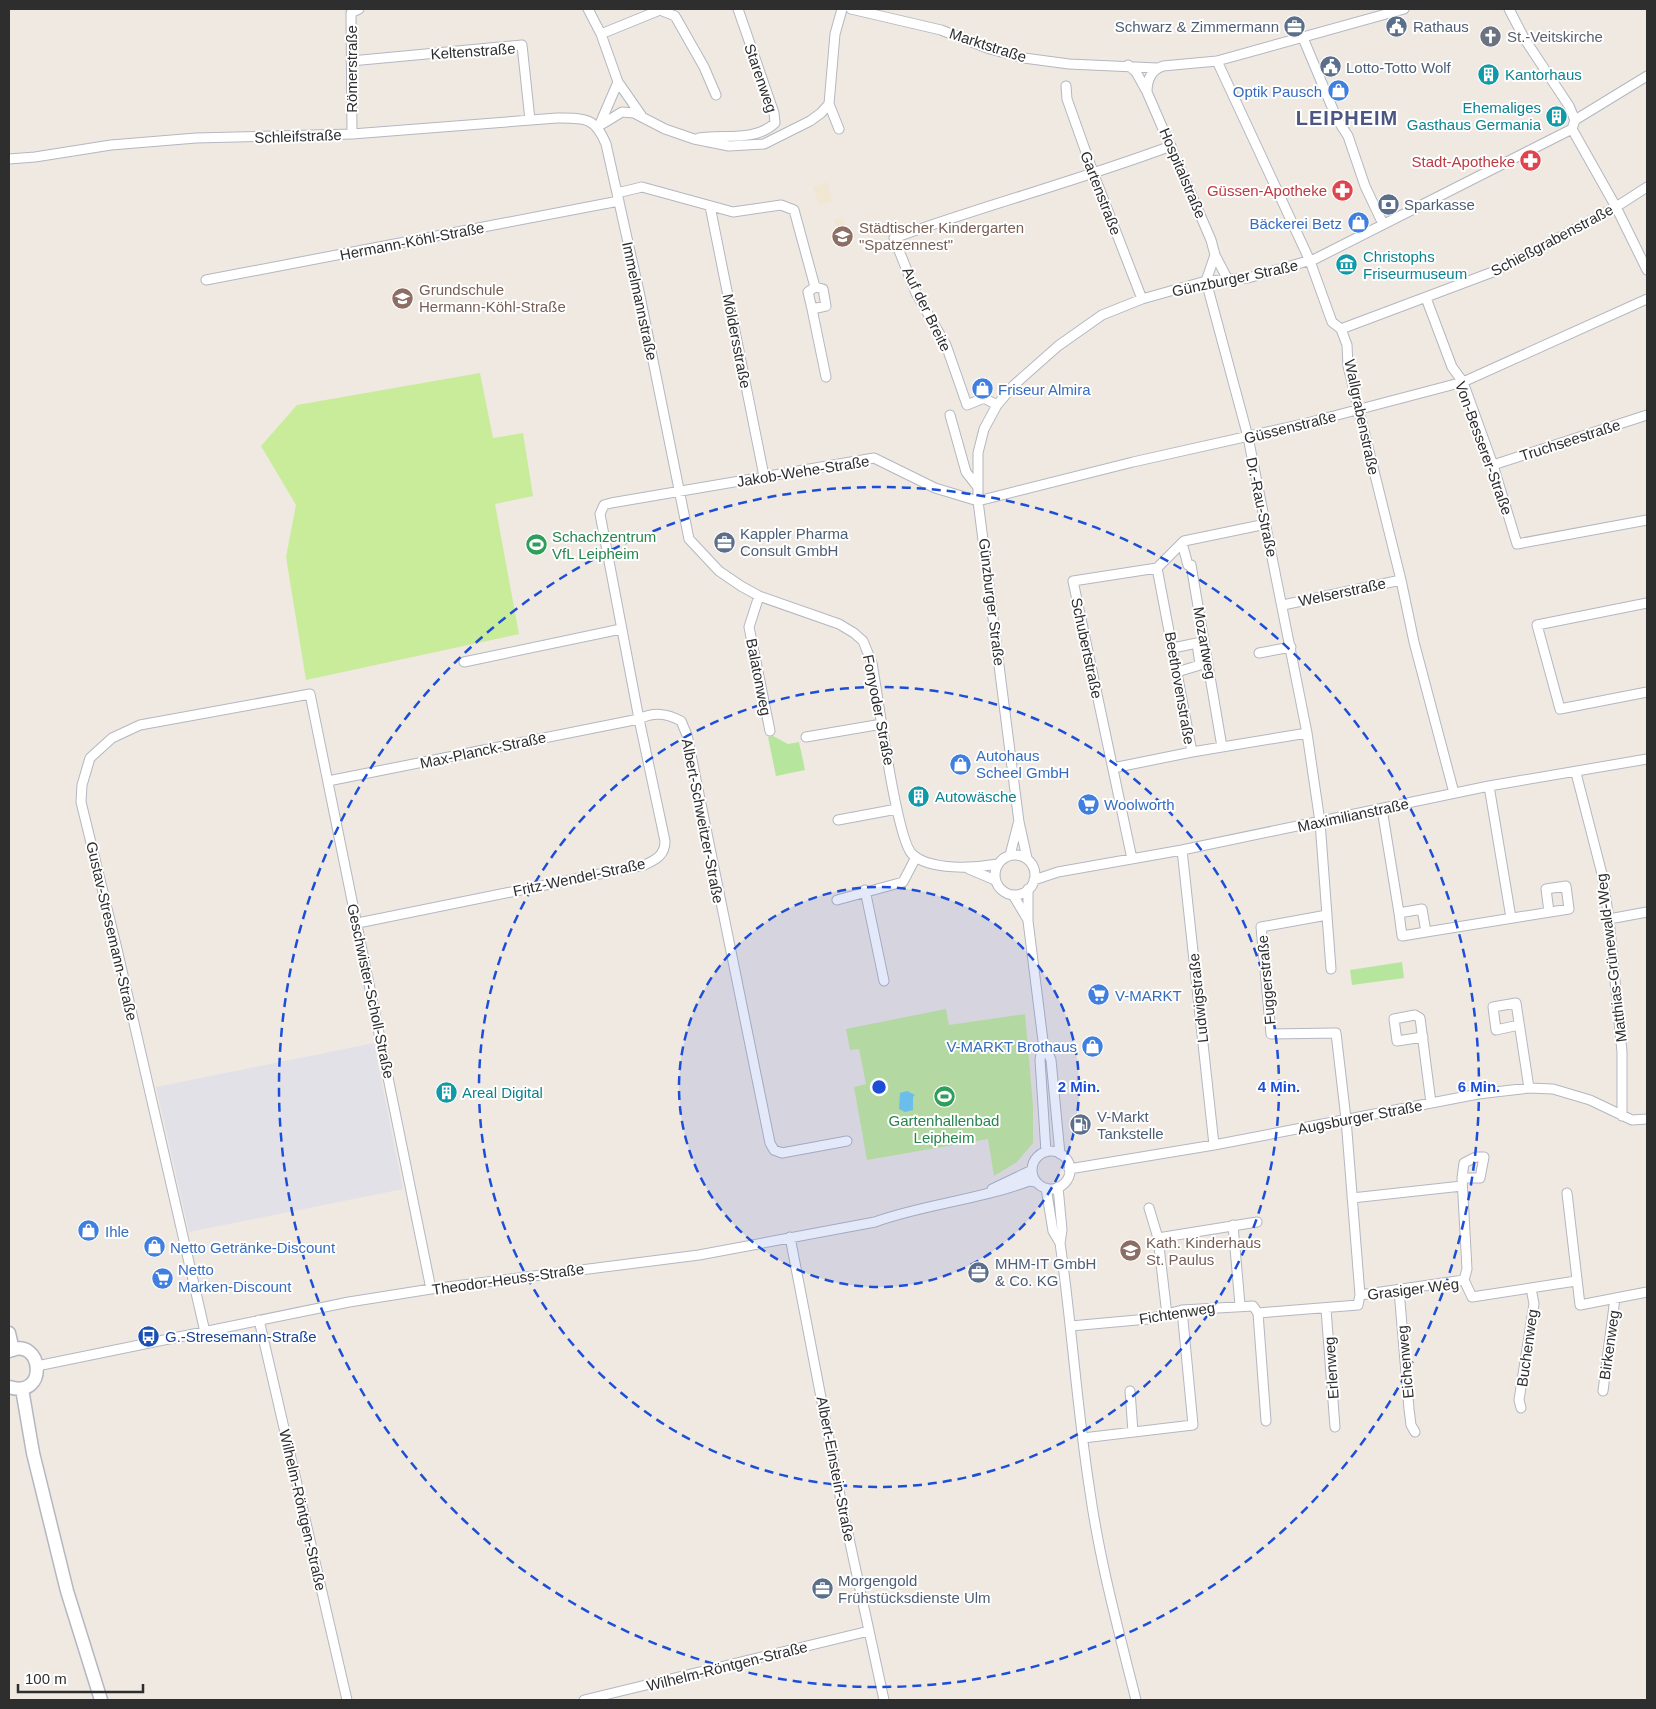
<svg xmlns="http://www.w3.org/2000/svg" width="1656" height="1709" font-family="Arial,sans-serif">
<rect width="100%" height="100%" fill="#efe9e1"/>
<path fill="#e3e1e8" d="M374 1043 403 1189 189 1232 156 1087Z"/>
<path fill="#f0e6d1" d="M827 182 832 201 819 205 813 187Z
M843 217 845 225 844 228 848 227 851 241 838 245 835 231 840 229 837 228 834 220Z"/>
<path fill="#b6e59e" d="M773 736 788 744 799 742 805 770 776 776 768 737Z
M1402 962 1404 978 1352 985 1350 970Z"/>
<path fill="#c9ec9a" d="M480 373 493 438 523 433 533 496 495 504 519 634 306 680 286 557 296 505 261 446 297 405Z
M946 1009 949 1025 1025 1014 1033 1106V1143L1017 1162 994 1176 988 1139 867 1160 854 1087 866 1084 859 1049 850 1050 846 1029Z"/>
<path fill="#75cff0" d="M907 1091 915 1095 913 1097V1110L905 1112 899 1109 900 1093Z"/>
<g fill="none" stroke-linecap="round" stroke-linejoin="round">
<defs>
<path id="street" d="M588 9 601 34 618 82 641 115
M851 9 941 30 990 49 1024 58 1069 64 1157 68
M1509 9 1524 38 1569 106 1575 120 1572 129
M601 34 660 10 675 16 704 67 716 95
M1303 38 1337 119 1348 136 1365 186 1383 224
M351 61 522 45 530 120
M1217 61 1310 261 1332 322 1341 329 1347 345 1348 366 1401 580 1414 642 1454 793
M1128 65 1136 72 1146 90
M1066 86 1067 99 1094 175 1142 299
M1575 120 1647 76
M599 126 622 112 634 113 665 129 694 139 729 146 764 144 810 121 821 113 829 104
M599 126 618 82
M839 129 829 104 835 34 842 9
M1572 129 1616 207 1647 270
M352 134 351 13 359 9
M699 138C724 134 755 142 775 123L774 113 738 9
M9 159 35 157 111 145 196 138 352 134 557 118C585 118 595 117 606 144L640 296 689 539 719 571 741 586 759 596 839 624 854 633 863 641 872 663C878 695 896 838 912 854 930 871 975 868 998 864
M617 193 642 187 733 212 781 205 794 210 815 287 823 289 826 306 812 309 826 377
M710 206 764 476
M1215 255 1228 280
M206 280 619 201
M1206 281 1248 437 1307 733 1320 822 1331 969
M1206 281 1215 255 1211 240 1147 92C1147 80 1151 70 1163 66L1217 61 1404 9
M1426 298 1452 367 1463 382 1493 465 1517 544 1647 520
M812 309 808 292 815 287
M1341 329 1498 270 1616 207 1647 187
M997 405 984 398 967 405 946 345 916 293 894 238C986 205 1080 180 1171 146
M950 415 966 472 977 486
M1493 465 1647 415
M978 501 1133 462 1307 423 1463 382 1647 299
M1182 543 1188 565H1191L1222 747
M1157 568 1192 752 1307 733
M759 596 749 627 770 731
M1647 603 1537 625 1560 709 1647 692
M1283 605 1401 580
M1173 648 1197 643 1200 665 1177 672
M1259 653 1291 647
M464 662 621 629
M806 737 882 724
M1113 768 1192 752
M1576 773 1602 874 1609 919 1622 1052V1116
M328 781 639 719 665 841C665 855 656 860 644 865L358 923
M1489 786 1511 918
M1382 809 1399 913 1422 909 1426 932 1569 909 1566 886 1546 889 1549 912
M838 820 897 809
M1182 850 1214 1145
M995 875a20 20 0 1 1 40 0a20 20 0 1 1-40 0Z
M1010 855 1018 824
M1027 858 1019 822 978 501V453L984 429 997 405 1014 385 1058 346 1102 315 1142 299 1206 281 1248 278 1315 259 1572 129
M1132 859 1073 581 1157 568 1184 541 1266 524
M969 869 995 880
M1034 880 1058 872 1182 850 1489 786 1647 759
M1028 889V921L1043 1041 1051 1060 1060 1154
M865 890 884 981
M1013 895 1028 920
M837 900 903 882 916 857
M1399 913 1402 936 1426 932
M1609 919 1647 912
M1519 1025 1496 1030 1493 1007 1516 1003 1529 1088
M1423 1037 1397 1041 1394 1019 1415 1015 1420 1018 1431 1103
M1043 1043 1040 1060 1046 1152
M847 1141 782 1153 774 1150 770 1143 687 735 681 721C666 713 654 712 639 719L600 514 604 505 611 503 874 458 935 488 978 501
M1032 1170a19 19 0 1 1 38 0a19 19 0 1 1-38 0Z
M1069 1169 1214 1145 1478 1094 1529 1088 1553 1089 1590 1100 1632 1120 1647 1119
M1462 1178 1464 1163 1476 1157H1484L1480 1178H1462L1467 1269 1464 1280
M1058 1187 1062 1230 1060 1243
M1046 1188 1053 1231 1060 1243C1072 1326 1077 1410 1090 1492 1100 1563 1119 1632 1136 1700
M992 1189 1032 1170
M1567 1193 1580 1305 1647 1292
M1352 1198 1462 1186
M1149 1208 1158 1238 1167 1315
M1233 1225 1240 1305
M790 1237 842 1506 884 1700
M1158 1238 1257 1222
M1464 1280 1472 1297 1576 1281
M1399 1290 1409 1409 1411 1425 1415 1432
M1360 1295 1464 1280
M1326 1309 1335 1427
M1258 1313 1266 1421
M259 1320 347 1700
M1071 1326 1148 1319 1182 1310 1253 1306 1258 1313 1358 1305 1360 1295 1346 1119 1336 1033 1271 1034 1261 927 1327 915
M205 1332 117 949 81 802 82 785 90 758 112 738 140 725 310 694 431 1289
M37 1366 349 1302 431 1289 699 1255 875 1222C925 1204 979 1200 1029 1181L1036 1182
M1130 1391 1133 1432
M1603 1391 1615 1298
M1521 1408 1519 1400 1534 1304 1531 1288
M1083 1438 1193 1425 1182 1310
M584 1700 869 1631"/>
<path id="secondary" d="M9 1333 13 1350
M9 1351C43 1335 49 1400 9 1387
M22 1389 33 1453 67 1591 101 1700"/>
</defs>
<use href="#street" stroke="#b4b7c1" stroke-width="11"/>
<use href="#secondary" stroke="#b4b7c1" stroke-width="15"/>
<use href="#street" stroke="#fff" stroke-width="9"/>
<use href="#secondary" stroke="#fff" stroke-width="12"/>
</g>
<circle cx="879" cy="1087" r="200" fill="#1d4ed8" fill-opacity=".12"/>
<g fill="none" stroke="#1d4ed8" stroke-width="2.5" stroke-dasharray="9 6">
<circle cx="879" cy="1087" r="200"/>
<circle cx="879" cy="1087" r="400"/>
<circle cx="879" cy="1087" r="600"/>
</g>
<defs>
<symbol id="office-disc" viewBox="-11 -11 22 22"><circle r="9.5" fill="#5c6f8a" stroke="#fff"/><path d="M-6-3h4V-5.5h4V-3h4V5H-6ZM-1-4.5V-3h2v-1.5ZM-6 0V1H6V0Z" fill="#fff"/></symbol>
<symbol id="civic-disc" viewBox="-11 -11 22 22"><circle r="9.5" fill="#5c6f8a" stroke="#fff"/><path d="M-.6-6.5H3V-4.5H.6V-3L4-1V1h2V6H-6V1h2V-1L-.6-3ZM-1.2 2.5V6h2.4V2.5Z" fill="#fff"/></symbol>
<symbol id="church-disc" viewBox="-11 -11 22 22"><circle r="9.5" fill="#6b7280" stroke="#fff"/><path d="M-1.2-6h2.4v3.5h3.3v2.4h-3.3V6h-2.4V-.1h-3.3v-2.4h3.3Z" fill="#fff"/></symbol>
<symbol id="building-disc" viewBox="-11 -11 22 22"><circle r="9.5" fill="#0f9aa8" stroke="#fff"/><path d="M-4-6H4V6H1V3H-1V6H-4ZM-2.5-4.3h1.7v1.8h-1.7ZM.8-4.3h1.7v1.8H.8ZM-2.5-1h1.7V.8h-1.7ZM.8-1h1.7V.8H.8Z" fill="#fff"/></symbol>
<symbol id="shop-disc" viewBox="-11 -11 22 22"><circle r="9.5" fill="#3f7fe0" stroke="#fff"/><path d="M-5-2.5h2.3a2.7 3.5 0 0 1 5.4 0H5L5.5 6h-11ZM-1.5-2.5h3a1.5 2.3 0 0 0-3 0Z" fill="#fff"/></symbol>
<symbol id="pharmacy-disc" viewBox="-11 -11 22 22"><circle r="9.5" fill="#e0444e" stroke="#fff"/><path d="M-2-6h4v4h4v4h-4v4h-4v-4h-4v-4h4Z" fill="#fff"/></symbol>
<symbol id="bank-disc" viewBox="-11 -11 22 22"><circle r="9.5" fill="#5c6f8a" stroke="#fff"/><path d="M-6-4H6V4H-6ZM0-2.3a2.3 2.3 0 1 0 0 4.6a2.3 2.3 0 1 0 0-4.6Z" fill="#fff"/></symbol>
<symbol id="school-disc" viewBox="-11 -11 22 22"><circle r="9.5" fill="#8d6e63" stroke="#fff"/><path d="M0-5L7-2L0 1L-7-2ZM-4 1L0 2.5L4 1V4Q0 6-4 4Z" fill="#fff"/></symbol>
<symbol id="museum-disc" viewBox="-11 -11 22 22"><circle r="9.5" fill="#0f9aa8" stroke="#fff"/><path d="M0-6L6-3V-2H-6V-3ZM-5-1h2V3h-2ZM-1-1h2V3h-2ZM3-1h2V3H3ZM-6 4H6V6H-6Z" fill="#fff"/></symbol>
<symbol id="stadium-disc" viewBox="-11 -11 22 22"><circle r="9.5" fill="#2e9e5b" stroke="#fff"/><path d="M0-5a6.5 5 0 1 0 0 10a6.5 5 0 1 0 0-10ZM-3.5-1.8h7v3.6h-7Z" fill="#fff"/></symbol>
<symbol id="supermarket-disc" viewBox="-11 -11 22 22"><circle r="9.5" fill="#3f7fe0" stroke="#fff"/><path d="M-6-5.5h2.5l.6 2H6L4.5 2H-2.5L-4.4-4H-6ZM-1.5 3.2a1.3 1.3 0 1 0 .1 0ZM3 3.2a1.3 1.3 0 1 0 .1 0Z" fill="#fff"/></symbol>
<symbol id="fuel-disc" viewBox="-11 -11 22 22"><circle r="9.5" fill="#5c6f8a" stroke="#fff"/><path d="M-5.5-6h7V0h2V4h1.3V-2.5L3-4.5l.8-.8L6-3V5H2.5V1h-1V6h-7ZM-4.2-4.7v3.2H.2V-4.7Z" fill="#fff"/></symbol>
<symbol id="bus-disc" viewBox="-11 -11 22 22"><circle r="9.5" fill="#1a4fb4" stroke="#fff"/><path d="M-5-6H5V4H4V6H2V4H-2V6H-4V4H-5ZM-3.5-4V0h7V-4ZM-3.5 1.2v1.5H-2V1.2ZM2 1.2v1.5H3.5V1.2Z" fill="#fff"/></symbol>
</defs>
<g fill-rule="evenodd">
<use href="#office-disc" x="1282" y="14" width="25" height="25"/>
<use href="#civic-disc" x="1384" y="14" width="25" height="25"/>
<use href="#church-disc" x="1478" y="24" width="25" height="25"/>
<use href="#civic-disc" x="1318" y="54" width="25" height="25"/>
<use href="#building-disc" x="1476" y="62" width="25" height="25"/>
<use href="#shop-disc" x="1326" y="78" width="25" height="25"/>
<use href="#building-disc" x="1544" y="104" width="25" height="25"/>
<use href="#pharmacy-disc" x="1518" y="148" width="25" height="25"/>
<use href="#pharmacy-disc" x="1330" y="178" width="25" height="25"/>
<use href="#bank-disc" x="1376" y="192" width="25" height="25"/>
<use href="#shop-disc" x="1346" y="210" width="25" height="25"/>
<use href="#school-disc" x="830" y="224" width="25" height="25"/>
<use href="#museum-disc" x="1334" y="252" width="25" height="25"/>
<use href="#school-disc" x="390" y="286" width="25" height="25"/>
<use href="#shop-disc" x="970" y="376" width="25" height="25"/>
<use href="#office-disc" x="712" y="530" width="25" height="25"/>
<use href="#stadium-disc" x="524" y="532" width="25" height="25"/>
<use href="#shop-disc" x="948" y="752" width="25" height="25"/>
<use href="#building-disc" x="906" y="784" width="25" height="25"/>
<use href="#supermarket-disc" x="1076" y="792" width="25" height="25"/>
<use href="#supermarket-disc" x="1086" y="982" width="25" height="25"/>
<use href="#shop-disc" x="1080" y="1034" width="25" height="25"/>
<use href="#building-disc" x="434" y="1080" width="25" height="25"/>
<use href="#stadium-disc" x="932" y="1084" width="25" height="25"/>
<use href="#fuel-disc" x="1068" y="1112" width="25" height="25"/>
<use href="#shop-disc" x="76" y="1218" width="25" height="25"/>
<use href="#shop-disc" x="142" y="1234" width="25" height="25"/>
<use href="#school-disc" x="1118" y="1238" width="25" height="25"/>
<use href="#office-disc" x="966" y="1260" width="25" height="25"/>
<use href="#supermarket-disc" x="150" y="1266" width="25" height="25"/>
<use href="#bus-disc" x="136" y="1324" width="25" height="25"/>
<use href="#office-disc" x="810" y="1576" width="25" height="25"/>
</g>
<g text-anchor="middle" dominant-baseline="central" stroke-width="4" stroke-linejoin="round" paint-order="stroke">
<g font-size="15" fill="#4e5e75" stroke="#fff" text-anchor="start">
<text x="1279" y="26" text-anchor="end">Schwarz &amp; Zimmermann</text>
<text x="1413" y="26">Rathaus</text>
<text x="1346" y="67">Lotto-Totto Wolf</text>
<text x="1404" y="204">Sparkasse</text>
<text x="740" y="533">Kappler Pharma<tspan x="740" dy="17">Consult GmbH</tspan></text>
<text x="1097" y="1116">V-Markt<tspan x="1097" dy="17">Tankstelle</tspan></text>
<text x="995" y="1263">MHM-IT GmbH<tspan x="995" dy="17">&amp; Co. KG</tspan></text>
<text x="838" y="1580">Morgengold<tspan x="838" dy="17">Frühstücksdienste Ulm</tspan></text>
</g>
<g font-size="15" fill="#5b616d" stroke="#fff" text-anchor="start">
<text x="1507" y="36">St.-Veitskirche</text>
</g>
<g font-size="15" fill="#2e2e2e" stroke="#fff">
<text transform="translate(988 45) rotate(18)">Marktstraße</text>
<text transform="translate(473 51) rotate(-4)">Keltenstraße</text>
<text transform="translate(351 69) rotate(-90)">Römerstraße</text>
<text transform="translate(761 78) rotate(71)">Starenweg</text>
<text transform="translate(298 136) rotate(-2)">Schleifstraße</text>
<text transform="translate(1183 173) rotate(67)">Hospitalstraße</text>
<text transform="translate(1101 193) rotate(69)">Gartenstraße</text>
<text transform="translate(1552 240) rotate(-28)">Schießgrabenstraße</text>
<text transform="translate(412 241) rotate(-11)">Hermann-Köhl-Straße</text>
<text transform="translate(1235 278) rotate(-12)">Günzburger Straße</text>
<text transform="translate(640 301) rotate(78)">Immelmannstraße</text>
<text transform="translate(927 309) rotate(64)">Auf der Breite</text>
<text transform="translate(737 341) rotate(79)">Möldersstraße</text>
<text transform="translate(1362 417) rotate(78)">Wallgrabenstraße</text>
<text transform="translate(1290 427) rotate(-14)">Güssenstraße</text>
<text transform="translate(1570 440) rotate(-18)">Truchseestraße</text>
<text transform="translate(1484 448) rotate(70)">Von-Besserer-Straße</text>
<text transform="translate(803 471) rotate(-9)">Jakob-Wehe-Straße</text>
<text transform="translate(1262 507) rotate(78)">Dr.-Rau-Straße</text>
<text transform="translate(1342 592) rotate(-12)">Welserstraße</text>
<text transform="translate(992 602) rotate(83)">Günzburger Straße</text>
<text transform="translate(1205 643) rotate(80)">Mozartweg</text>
<text transform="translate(1087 648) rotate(78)">Schubertstraße</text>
<text transform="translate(759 677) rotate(79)">Balatonweg</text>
<text transform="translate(1180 688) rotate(80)">Beethovenstraße</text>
<text transform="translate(879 710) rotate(79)">Fonyoder Straße</text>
<text transform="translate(483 750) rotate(-12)">Max-Planck-Straße</text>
<text transform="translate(1353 815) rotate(-12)">Maximilianstraße</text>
<text transform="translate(703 821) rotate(79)">Albert-Schweitzer-Straße</text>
<text transform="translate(579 877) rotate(-12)">Fritz-Wendel-Straße</text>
<text transform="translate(112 931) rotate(77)">Gustav-Stresemann-Straße</text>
<text transform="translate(1611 958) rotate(-97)">Matthias-Grünewald-Weg</text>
<text transform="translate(1266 980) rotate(-95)">Fuggerstraße</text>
<text transform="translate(371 991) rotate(78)">Geschwister-Scholl-Straße</text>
<text transform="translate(1198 998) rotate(-96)">Ludwigstraße</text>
<text transform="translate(1360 1117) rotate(-11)">Augsburger Straße</text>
<text transform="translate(508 1279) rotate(-8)">Theodor-Heuss-Straße</text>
<text transform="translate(1413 1289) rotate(-7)">Grasiger Weg</text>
<text transform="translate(1177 1313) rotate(-9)">Fichtenweg</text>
<text transform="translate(1609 1345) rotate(-82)">Birkenweg</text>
<text transform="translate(1527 1348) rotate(-82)">Buchenweg</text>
<text transform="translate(1405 1362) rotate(-95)">Eichenweg</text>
<text transform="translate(1331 1368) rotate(-94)">Erlenweg</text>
<text transform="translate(836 1469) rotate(79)">Albert-Einstein-Straße</text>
<text transform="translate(303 1510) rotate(77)">Wilhelm-Röntgen-Straße</text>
<text transform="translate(727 1666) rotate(-14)">Wilhelm-Röntgen-Straße</text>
</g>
<g font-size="15" fill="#0d838f" stroke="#fff" text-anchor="start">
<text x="1505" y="74">Kantorhaus</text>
<text x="1541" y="107" text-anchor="end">Ehemaliges<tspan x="1541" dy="17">Gasthaus Germania</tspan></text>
<text x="1363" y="256">Christophs<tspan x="1363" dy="17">Friseurmuseum</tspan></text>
<text x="935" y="796">Autowäsche</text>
<text x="462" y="1092">Areal Digital</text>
</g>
<g font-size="15" fill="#366cbe" stroke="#fff" text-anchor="start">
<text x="1322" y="91" text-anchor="end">Optik Pausch</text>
<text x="1342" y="223" text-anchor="end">Bäckerei Betz</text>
<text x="998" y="389">Friseur Almira</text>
<text x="976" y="755">Autohaus<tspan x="976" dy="17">Scheel GmbH</tspan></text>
<text x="1104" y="804">Woolworth</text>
<text x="1115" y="995">V-MARKT</text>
<text x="1077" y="1046" text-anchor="end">V-MARKT Brothaus</text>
<text x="105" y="1231">Ihle</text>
<text x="170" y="1247">Netto Getränke-Discount</text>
<text x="178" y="1269">Netto<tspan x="178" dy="17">Marken-Discount</tspan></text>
</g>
<g font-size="15" fill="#be3a42" stroke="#fff" text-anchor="end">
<text x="1515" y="161">Stadt-Apotheke</text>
<text x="1327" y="190">Güssen-Apotheke</text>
</g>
<g font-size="15" fill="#785e54" stroke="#fff" text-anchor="start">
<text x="859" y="227">Städtischer Kindergarten<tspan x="859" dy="17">"Spatzennest"</tspan></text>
<text x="419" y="289">Grundschule<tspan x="419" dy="17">Hermann-Köhl-Straße</tspan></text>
<text x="1146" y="1242">Kath. Kinderhaus<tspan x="1146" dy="17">St. Paulus</tspan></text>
</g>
<g font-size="15" fill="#27864d" stroke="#fff" text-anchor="start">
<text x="552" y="536">Schachzentrum<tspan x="552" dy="17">VfL Leipheim</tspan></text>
<text x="944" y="1120" text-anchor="middle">Gartenhallenbad<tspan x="944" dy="17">Leipheim</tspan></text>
</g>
<g font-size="15" fill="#164399" stroke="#fff" text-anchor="start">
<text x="165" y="1336">G.-Stresemann-Straße</text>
</g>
<g font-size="20" font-weight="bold" letter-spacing="1" fill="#4d5680" stroke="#fff">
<text x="1347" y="118">LEIPHEIM</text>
</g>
</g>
<circle cx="879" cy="1087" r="8" fill="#1d4ed8" stroke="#fff" stroke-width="2.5"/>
<g font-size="15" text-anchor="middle" font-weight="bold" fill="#1d4ed8" stroke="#fff" stroke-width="4" stroke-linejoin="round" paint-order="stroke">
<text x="1079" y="1092">2 Min.</text>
<text x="1279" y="1092">4 Min.</text>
<text x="1479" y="1092">6 Min.</text>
</g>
<rect width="1656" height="1709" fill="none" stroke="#2e2e2e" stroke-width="20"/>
<path d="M18 1684v8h125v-8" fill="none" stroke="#2e2e2e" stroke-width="2.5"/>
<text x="25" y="1684" font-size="15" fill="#2e2e2e" stroke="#ffffff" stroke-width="4" paint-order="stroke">100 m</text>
</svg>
